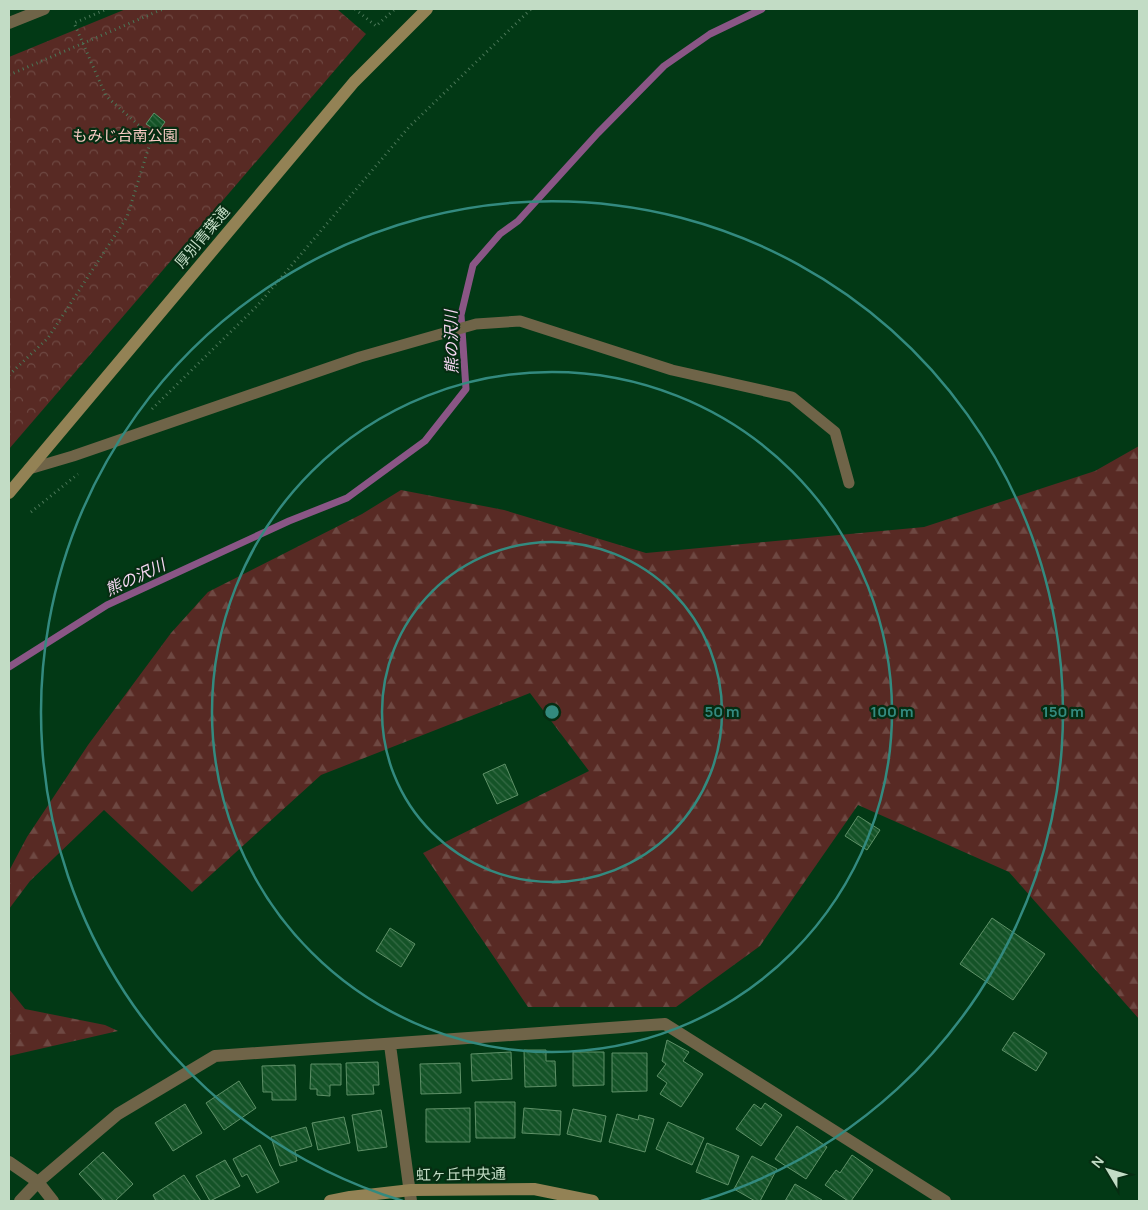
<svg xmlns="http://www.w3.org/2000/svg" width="1148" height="1210" font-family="Manrope,'Noto Sans JP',sans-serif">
<defs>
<pattern id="forest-firs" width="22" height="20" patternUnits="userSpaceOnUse" patternTransform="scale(1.25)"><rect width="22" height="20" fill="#582a24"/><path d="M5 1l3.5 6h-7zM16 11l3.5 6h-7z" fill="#6e4842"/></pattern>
<pattern id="park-crowns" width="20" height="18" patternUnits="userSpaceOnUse" patternTransform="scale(1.25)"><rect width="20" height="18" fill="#582a24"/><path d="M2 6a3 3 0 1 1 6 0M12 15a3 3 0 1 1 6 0" fill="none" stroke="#6e4842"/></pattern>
<pattern id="building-back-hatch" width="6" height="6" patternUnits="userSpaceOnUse" patternTransform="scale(1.25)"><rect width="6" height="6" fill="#145327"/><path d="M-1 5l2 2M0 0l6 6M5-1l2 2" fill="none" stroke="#356b45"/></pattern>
</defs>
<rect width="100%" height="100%" fill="#023915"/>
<path fill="url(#forest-firs)" d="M1139 446V1019L1009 872 858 805 760 946 676 1007H528L423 853 589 771 530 693 321 775 192 892 104 810 30 881 9 909V871L27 837 88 745 171 633 208 592 362 514 401 490 504 510 646 553 924 527 1095 471Z
M9 989 25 1009 105 1025 118 1031 9 1056Z"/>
<path fill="url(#park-crowns)" d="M126 9H337L366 34 9 449V57Z"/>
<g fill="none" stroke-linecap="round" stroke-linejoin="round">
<path stroke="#8a5686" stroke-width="7" d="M9 667 107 605 289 521 347 498 425 441 466 389 461 315 473 265 500 234 518 221 598 133 664 66 710 34 762 9"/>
</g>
<path fill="url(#building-back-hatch)" stroke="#5f9168" d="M154 113 165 122 158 132 146 124Z
M505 764 518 795 497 804 483 774Z
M858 816 880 830 867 850 845 836Z
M992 918 1045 954 1013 1000 960 964Z
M390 928 415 944 401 967 376 951Z
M1014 1032 1047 1053 1036 1071 1002 1050Z
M667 1040 689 1052 683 1061 703 1074 681 1107 660 1094 667 1083 657 1076 666 1064 662 1061Z
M524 1050H546V1061H555L556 1086 525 1087Z
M511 1052 512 1079 472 1081 471 1054Z
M573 1052H604V1085L573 1086Z
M612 1053H647V1091L612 1092Z
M378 1062 379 1085H373L374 1094 347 1095 346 1063Z
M460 1063 461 1093 421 1094 420 1064Z
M311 1064H341V1085H330V1096L317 1095V1089H310Z
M295 1065 296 1100H272V1092H263L262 1066Z
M239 1081 256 1108 224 1130 206 1103Z
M475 1102H515V1138H476Z
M765 1103 782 1115 761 1146 736 1129 754 1104 761 1109Z
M185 1104 202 1133 173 1151 155 1123Z
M470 1108V1142H426V1109Z
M524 1108 561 1111 560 1135 522 1133Z
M573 1109 606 1116 601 1142 567 1134Z
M381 1110 387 1147 358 1151 352 1115Z
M617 1114 638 1120 639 1115 654 1119 645 1152 609 1142Z
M344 1117 350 1143 318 1150 312 1123Z
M668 1122 704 1138 692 1165 656 1149Z
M797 1126 827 1147 806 1179 775 1159Z
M306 1127 312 1146 295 1151 297 1161 280 1166 271 1137Z
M707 1143 739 1156 728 1185 696 1172Z
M260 1145 279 1182 257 1193 247 1174 242 1177 233 1159Z
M103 1152 133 1184 115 1201H104L79 1174Z
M852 1155 873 1170 851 1201H848L825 1185 836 1170 840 1173Z
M752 1156 777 1169 760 1201H755L734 1189Z
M225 1160 240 1186 210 1201 196 1176Z
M184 1175 201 1201H156L153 1195Z
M795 1184 822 1200 821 1201H785Z"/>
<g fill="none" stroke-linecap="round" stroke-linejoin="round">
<path stroke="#4b7758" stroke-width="3" stroke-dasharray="1 4" stroke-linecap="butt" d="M355 9 376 26 395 9
M9 75 163 9
M9 375 48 338 127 217 152 137 106 96 74 23 107 9
M152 409 257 306 409 127 531 9
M31 512 78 474"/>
<path stroke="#6f6448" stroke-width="11" d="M29 469 73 456 360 357 476 324 520 321 672 370 792 397 835 432 849 483"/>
<path stroke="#6f6448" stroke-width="12" d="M9 23 44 9
M390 1045 411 1201
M9 1162 38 1182 53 1201
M20 1201 38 1182 118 1114 215 1056 665 1024 945 1201"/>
<path stroke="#938255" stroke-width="12" d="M9 493 354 82 427 9
M330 1201 350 1197 411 1190 534 1189 593 1201"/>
</g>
<g fill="none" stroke="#338a7f" stroke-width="2.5">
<circle cx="552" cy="712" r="170"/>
<circle cx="552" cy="712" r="340"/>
<path d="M403 1201A511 511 0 1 1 701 1201"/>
</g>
<g text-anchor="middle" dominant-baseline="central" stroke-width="4.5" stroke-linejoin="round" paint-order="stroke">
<g font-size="15" fill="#f8ccc5" stroke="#062d12">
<text x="125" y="135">もみじ台南公園</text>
</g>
<g font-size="15" fill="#c2dcc5" stroke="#062d12">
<text transform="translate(202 237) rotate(-50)">厚別青葉通</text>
<text transform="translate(461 1174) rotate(-1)">虹ヶ丘中央通</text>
</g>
<g font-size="16" font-style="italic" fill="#f8d8f4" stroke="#062d12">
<text transform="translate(451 342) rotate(-91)">熊の沢川</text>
<text transform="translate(135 577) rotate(-25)">熊の沢川</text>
</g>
</g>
<circle cx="552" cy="712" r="8" fill="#338a7f" stroke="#062d12" stroke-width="2.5"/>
<g font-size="15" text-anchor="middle" font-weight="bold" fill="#338a7f" stroke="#062d12" stroke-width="4.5" stroke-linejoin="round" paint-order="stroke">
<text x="722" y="717">50 m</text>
<text x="892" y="717">100 m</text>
<text x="1063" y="717">150 m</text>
</g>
<rect width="1148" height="1210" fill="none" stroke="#c2dcc5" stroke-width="20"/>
<g transform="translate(1108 1170) rotate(308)" stroke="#062d12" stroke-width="4" paint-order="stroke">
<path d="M0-4L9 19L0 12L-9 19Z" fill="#c2dcc5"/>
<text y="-8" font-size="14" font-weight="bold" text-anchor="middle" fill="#c2dcc5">N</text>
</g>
</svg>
